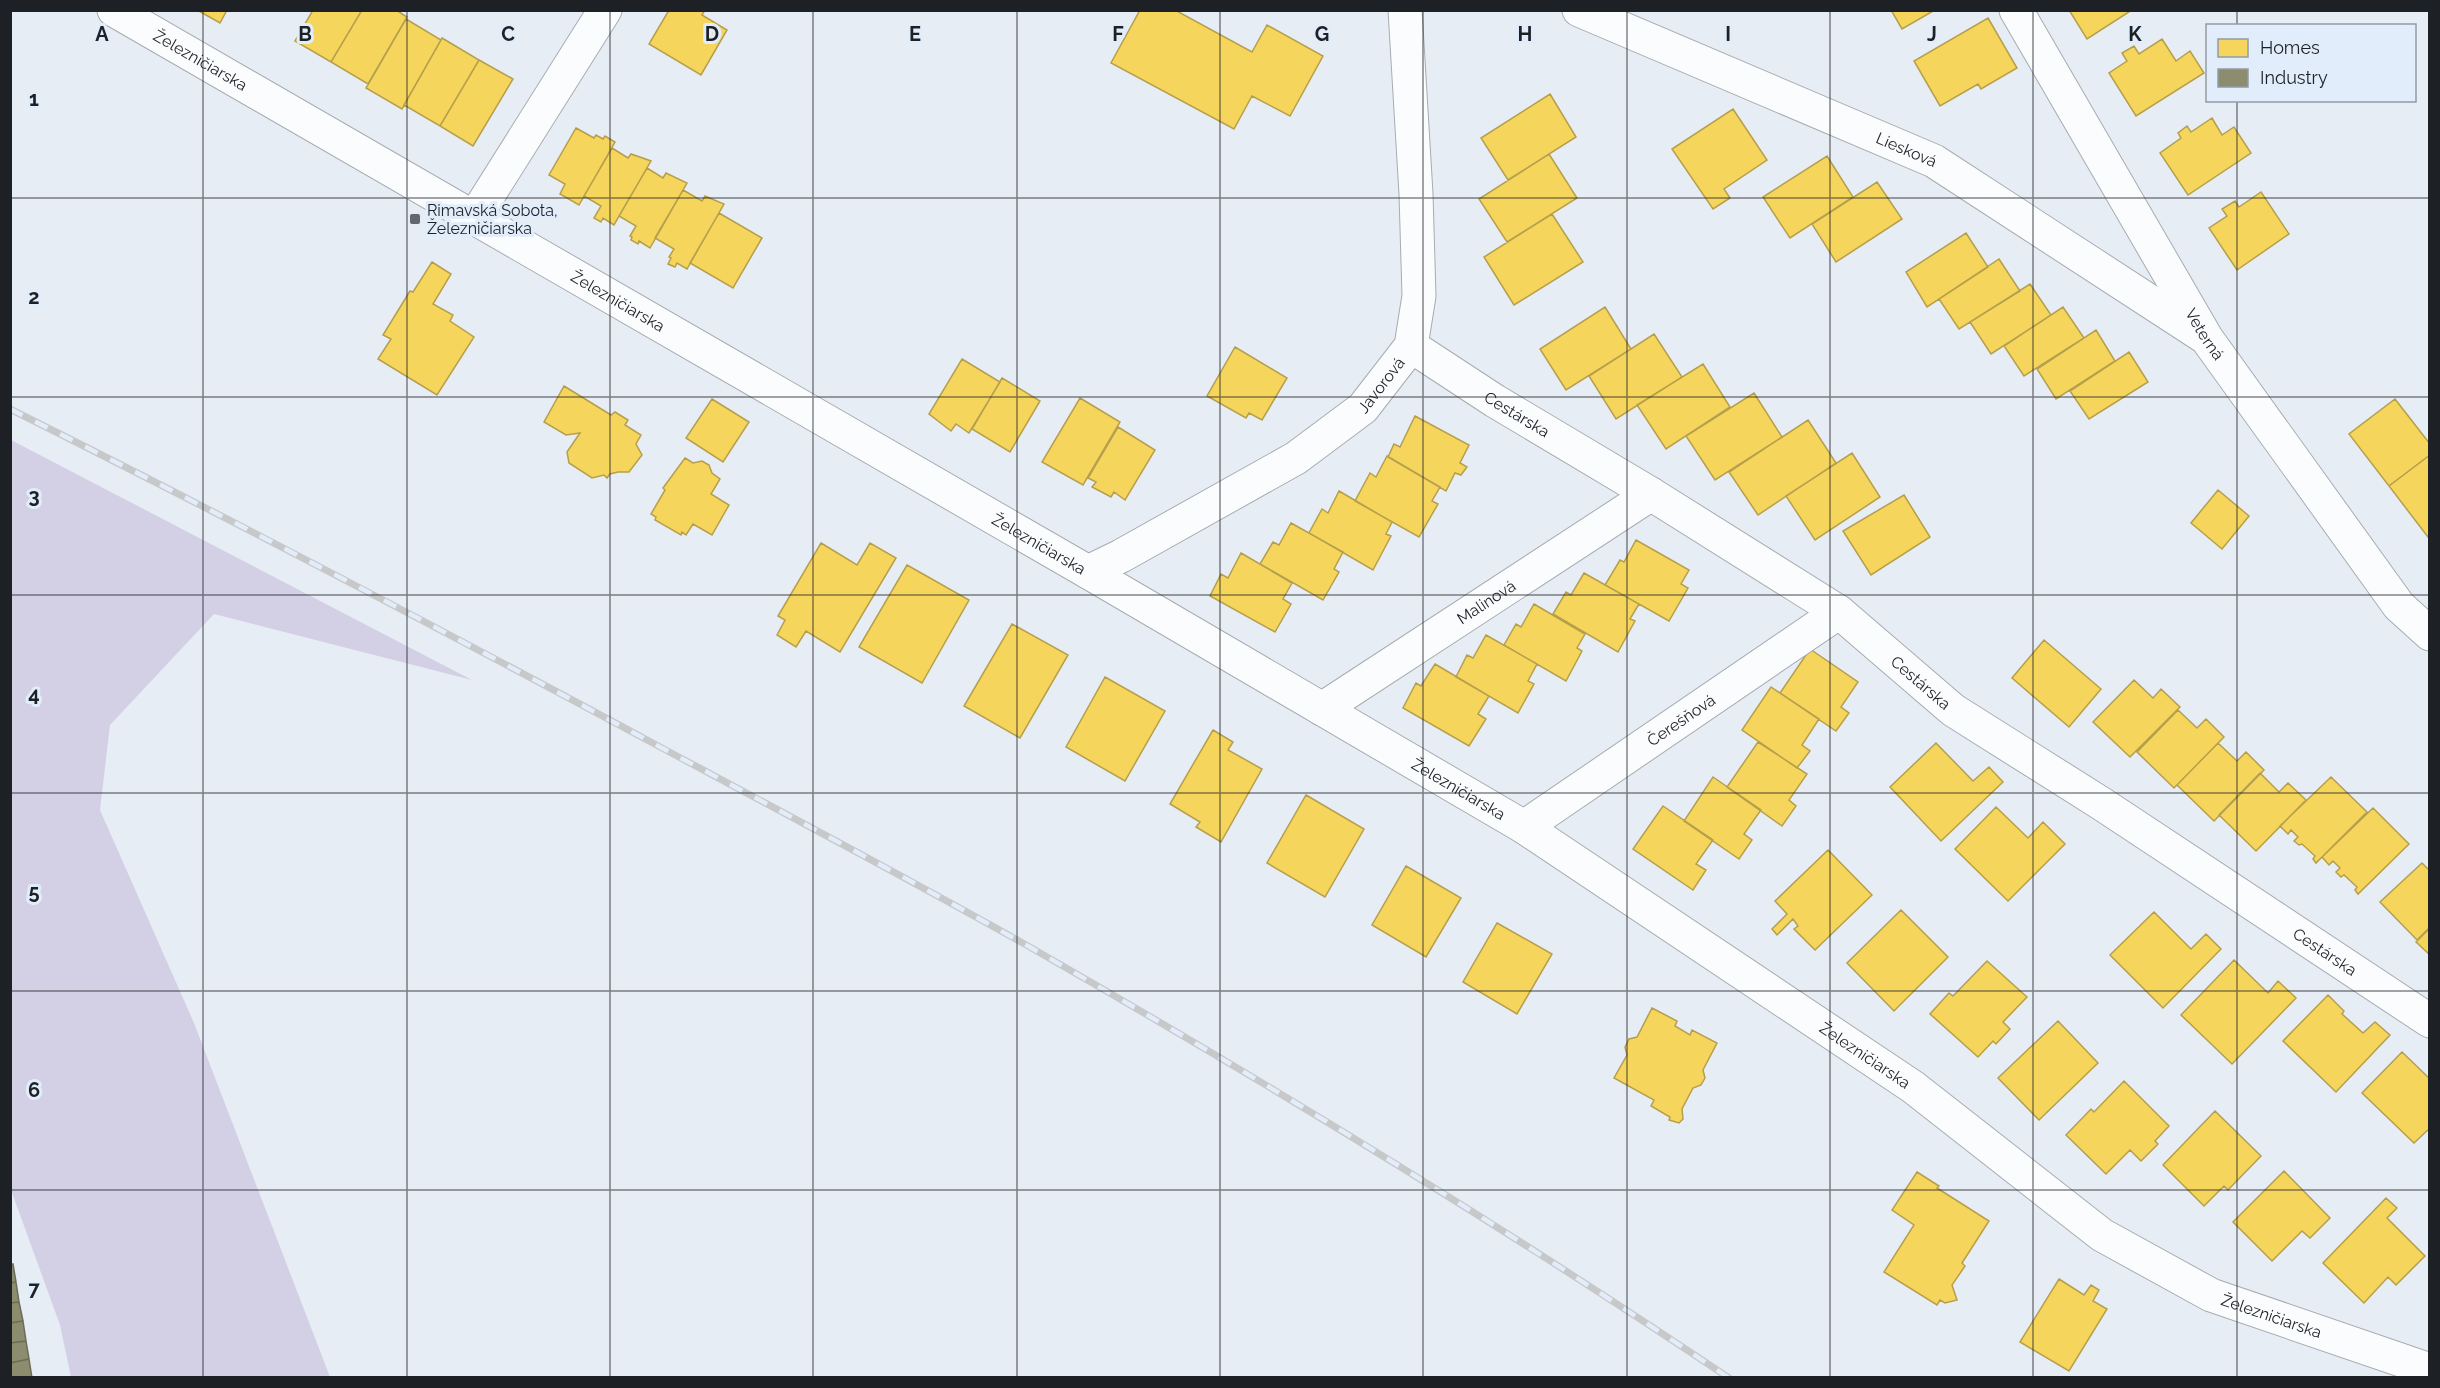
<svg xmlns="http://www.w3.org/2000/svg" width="2440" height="1388" font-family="Raleway,sans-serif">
<rect width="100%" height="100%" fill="#e7edf4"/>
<path fill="#d3d0e6" d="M11 440 472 680 214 614 110 725 100 810 194 1023 330 1377H71L60 1325 11 1190Z"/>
<path fill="#f6d55c" stroke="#b59f4c" stroke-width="1.5" d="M197 10H227L220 23Z
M313 10H362L331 62 295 41Z
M362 10H396L407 17 368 84 331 62Z
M669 10H705L702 15 727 30 701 75 649 44Z
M1140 10H1175L1252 52 1267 25 1323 56 1290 116 1252 96 1234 129 1111 63Z
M1891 10H1935L1902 29Z
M2069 10H2132L2087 39Z
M1988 18 2017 68 1981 89 1978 84 1940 106 1914 61Z
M406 19 441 40 402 109 366 88Z
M442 38 479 60 440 126 404 105Z
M2162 39 2176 61 2190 51 2204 73 2136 116 2109 73 2127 61 2122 53 2134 46 2139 54Z
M479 60 513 79 473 146 440 126Z
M1550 94 1576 137 1508 180 1481 138Z
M1733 109 1767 160 1724 189 1730 198 1713 209 1672 149Z
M2212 118 2222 135 2234 127 2251 153 2188 195 2160 153 2181 138 2178 133 2187 126 2191 132Z
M576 128 594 138 596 135 603 139 605 136 615 142 579 205 560 194 565 184 549 175Z
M612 148 628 158 631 154 651 161 614 225 603 218 601 222 594 218 601 206 584 196Z
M1549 154 1577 198 1507 242 1479 199Z
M1827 156 1853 197 1790 238 1763 197Z
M647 168 663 178 666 173 687 183 650 248 639 241 638 244 631 240 632 237 630 236 636 226 619 216Z
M1877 182 1902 219 1836 262 1812 224Z
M683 190 702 201 705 196 724 204 687 269 677 263 675 267 668 264 671 258 669 257 674 249 655 238Z
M2261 192 2289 234 2237 270 2209 228 2227 216 2222 209 2235 201 2239 207Z
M719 213 762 238 733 288 690 263Z
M1552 214 1583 262 1514 305 1484 257Z
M1966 233 1988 267 1927 307 1906 272Z
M1999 259 2020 291 1959 329 1939 299Z
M432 262 451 274 433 304 453 315 450 321 474 337 437 395 378 359 391 339 383 335 410 291 413 292Z
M2030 284 2051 315 1991 354 1970 322Z
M1605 307 1631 349 1566 390 1540 349Z
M2063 307 2084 338 2024 376 2004 346Z
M2096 330 2115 361 2056 399 2037 369Z
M1654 334 1682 377 1616 419 1589 376Z
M1235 347 1287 378 1262 420 1249 413 1246 418 1207 396Z
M2129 352 2148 382 2089 419 2070 391Z
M962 359 1000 382 969 433 956 424 951 431 929 414Z
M1703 364 1730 407 1666 449 1637 405Z
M1002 378 1040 401 1010 452 972 429Z
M564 386 611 415 615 412 628 420 625 425 641 435 636 444 642 455 629 472H618L610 474 607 478 604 475 592 478 569 463 567 452 580 433 566 435 544 422Z
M1754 393 1782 437 1715 480 1686 436Z
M1080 398 1120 422 1083 485 1042 462Z
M712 399 749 422 723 462 686 438Z
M2395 399 2430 444V455L2389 486 2349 434Z
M1415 416 1469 445 1460 463 1467 467 1461 475 1455 473 1446 491 1388 457 1394 444 1400 447Z
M1808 420 1836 463 1758 515 1729 472Z
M1118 427 1155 450 1125 500 1114 492 1111 497 1092 487 1096 482 1088 478Z
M1852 453 1880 497 1815 540 1786 496Z
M2430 455V536L2428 537 2389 486Z
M1387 456 1440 487 1432 501 1438 504 1419 537 1355 501 1370 473 1376 477Z
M685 458 693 463 702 461 709 465 712 473 720 479 711 494 729 505 712 535 693 524 686 535 682 532 681 535 655 520 656 517 651 514 665 490 663 488Z
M2218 490 2249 516 2222 549 2191 523Z
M1339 491 1392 522 1386 534 1391 536 1373 570 1309 533 1322 509 1328 513Z
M1904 495 1930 537 1871 575 1843 531Z
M1291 523 1343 552 1334 569 1339 572 1323 600 1260 564 1273 542 1279 545Z
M1636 540 1689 570 1681 584 1688 588 1669 621 1605 585 1620 560 1624 562Z
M821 543 857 565 870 543 896 558 840 652 806 631 796 647 777 635 785 620 778 616Z
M1241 553 1292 583 1283 599 1291 604 1275 632 1210 596 1221 574 1228 578Z
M907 565 969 600 922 683 859 647Z
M1584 573 1639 604 1630 619 1635 621 1618 652 1553 614 1566 592 1571 595Z
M1534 604 1585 634 1577 648 1582 651 1566 681 1504 645 1516 624 1521 627Z
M1012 624 1068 655 1020 738 964 706Z
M1486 635 1537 664 1528 681 1534 684 1518 713 1456 677 1467 655 1473 658Z
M2044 640 2101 689 2069 727 2012 678Z
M1810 649 1858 682 1841 707 1849 713 1836 731 1780 693Z
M1435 664 1489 696 1478 714 1486 719 1469 746 1403 708 1416 683 1421 686Z
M1105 677 1165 711 1125 781 1066 747Z
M2134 680 2153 698 2161 689 2180 707 2130 757 2093 722Z
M1771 687 1819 719 1802 745 1810 751 1797 768 1742 730Z
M2178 710 2197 728 2206 719 2224 737 2174 788 2137 752Z
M1213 730 1233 742 1228 750 1262 769 1221 842 1196 827 1200 822 1170 804Z
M1758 742 1807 774 1789 800 1796 806 1782 826 1727 787Z
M1936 743 1973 781 1989 767 2003 782 1941 841 1890 787Z
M2218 743 2237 761 2246 752 2264 770 2214 821 2177 785Z
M2260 773 2279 792 2288 783 2306 800 2256 851 2219 815Z
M1713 777 1761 810 1744 834 1752 840 1739 859 1684 821Z
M2331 777 2367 812 2316 863 2313 859 2315 856 2302 844 2299 845 2294 841 2298 837 2291 830 2288 834 2280 826Z
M1306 795 1364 829 1325 897 1267 863Z
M1663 806 1713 840 1696 864 1706 870 1693 890 1633 849Z
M1996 807 2028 838 2043 822 2065 844 2008 901 1955 849Z
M2373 808 2409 844 2358 894 2355 890 2357 887 2344 875 2341 877 2336 872 2340 868 2333 861 2329 865 2322 857Z
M1828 850 1872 895 1815 950 1794 929 1798 926 1793 919 1777 935 1772 929 1787 914 1775 901Z
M2422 863 2430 871V927L2417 940 2380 902Z
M1406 866 1461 898 1426 957 1372 925Z
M1901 910 1948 957 1894 1011 1847 963Z
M2154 912 2191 949 2206 934 2221 949 2163 1008 2110 955Z
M1497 923 1552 954 1517 1014 1463 982Z
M2430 928V955L2416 942Z
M2234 960 2268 993 2278 981 2296 998 2232 1064 2181 1015Z
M1987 961 2027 997 2003 1022 2010 1029 1996 1044 1993 1041 1978 1057 1930 1014 1949 993 1953 996Z
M2328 995 2344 1011 2342 1014 2363 1033 2375 1022 2390 1035 2336 1092 2283 1041Z
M1652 1008 1677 1021 1675 1026 1690 1035 1692 1030 1717 1043 1703 1070 1705 1078 1701 1085 1693 1088 1682 1109 1683 1119 1679 1123 1669 1120 1670 1117 1651 1106 1654 1100 1614 1078 1627 1055 1625 1047 1629 1039 1637 1037Z
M2058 1021 2098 1063 2039 1120 1998 1078Z
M2402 1052 2430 1079V1128L2414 1143 2362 1093Z
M2124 1081 2169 1126 2155 1141 2158 1144 2141 1161 2130 1150 2106 1174 2066 1135 2091 1109 2094 1112Z
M2215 1111 2261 1156 2228 1190 2224 1186 2204 1206 2163 1165Z
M2284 1171 2330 1218 2310 1238 2302 1231 2272 1261 2233 1222Z
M1917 1172 1939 1186 1937 1188 1989 1221 1962 1263 1965 1266 1952 1285 1957 1300 1945 1303 1940 1300 1937 1305 1884 1272 1914 1225 1892 1210Z
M2386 1198 2397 1208 2387 1218 2425 1256 2396 1285 2388 1277 2364 1303 2323 1263Z
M2059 1279 2084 1295 2091 1285 2099 1290 2093 1301 2107 1309 2069 1371 2020 1342Z"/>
<path fill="#8c8c6e" stroke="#6b6c58" stroke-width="1.5" d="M10 1264H13L16 1282 10 1283Z
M16 1282 19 1302 10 1303V1283Z
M19 1302 23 1321 10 1323V1303Z
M23 1321 26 1341 10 1343V1323Z
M26 1341 29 1359 10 1363V1343Z
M29 1359 32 1378H10V1363Z"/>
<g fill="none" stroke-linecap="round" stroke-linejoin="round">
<defs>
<g id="minor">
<path id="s1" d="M114 10 1088 572 1524 827 1913 1087 2102 1235 2211 1295 2430 1370"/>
<path id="s2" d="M1579 10 1934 161 2203 336"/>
<path id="s3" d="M2016 10 2207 339 2399 606 2430 634"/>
<path d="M474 218 605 10"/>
<path id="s4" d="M1411 346 1495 401 1651 494 1839 612 1953 710 2102 804 2430 1021"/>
<path id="s5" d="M1088 572 1121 556 1296 458 1363 408 1411 346 1419 296 1416 194 1405 10"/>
<path id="s6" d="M1322 709 1651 494"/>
<path id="s7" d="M1524 827 1839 612"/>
</g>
</defs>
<use href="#minor" stroke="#a7acb1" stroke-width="35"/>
<use href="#minor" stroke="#fbfcfd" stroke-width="33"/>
<defs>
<path id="rail" d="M10 409C229 518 446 632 662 748 784 813 907 878 1028 946 1266 1082 1501 1225 1729 1378"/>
</defs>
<use href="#rail" stroke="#c7c8ca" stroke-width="7"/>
<use href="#rail" stroke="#e1edfa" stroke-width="4.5" stroke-dasharray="14" stroke-linecap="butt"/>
</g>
<path fill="none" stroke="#1d2125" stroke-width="1.5" stroke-opacity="0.55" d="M203 10V1378M407 10V1378M610 10V1378M813 10V1378M1017 10V1378M1220 10V1378M1423 10V1378M1627 10V1378M1830 10V1378M2033 10V1378M2237 10V26M2237 100V1378M10 198H2430M10 397H2430M10 595H2430M10 793H2430M10 991H2430M10 1190H2430"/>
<rect fill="#64686d" stroke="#e1edfa" stroke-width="2" x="409" y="213" width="12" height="12" rx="3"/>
<g text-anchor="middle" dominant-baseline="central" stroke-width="6" stroke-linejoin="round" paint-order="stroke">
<g font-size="16" fill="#1d2125" stroke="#e1edfa">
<text stroke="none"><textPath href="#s1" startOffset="100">Železničiarska</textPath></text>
<text stroke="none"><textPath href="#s2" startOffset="356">Liesková</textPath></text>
<text stroke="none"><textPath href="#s1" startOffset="582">Železničiarska</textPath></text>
<text stroke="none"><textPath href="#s3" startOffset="375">Veterná</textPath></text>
<text stroke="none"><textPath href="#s5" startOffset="350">Javorová</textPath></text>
<text stroke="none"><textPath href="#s4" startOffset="126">Cestárska</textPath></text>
<text stroke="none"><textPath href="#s1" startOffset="1068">Železničiarska</textPath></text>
<text stroke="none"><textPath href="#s6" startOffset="196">Malinová</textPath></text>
<text stroke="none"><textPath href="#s4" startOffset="612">Cestárska</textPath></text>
<text stroke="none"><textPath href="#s7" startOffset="190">Čerešňová</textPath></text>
<text stroke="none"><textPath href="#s1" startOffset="1554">Železničiarska</textPath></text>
<text stroke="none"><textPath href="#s4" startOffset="1098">Cestárska</textPath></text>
<text stroke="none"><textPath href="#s1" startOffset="2040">Železničiarska</textPath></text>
<text stroke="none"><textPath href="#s1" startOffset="2526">Železničiarska</textPath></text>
</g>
<g font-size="16" fill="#1d2125" stroke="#e1edfa" text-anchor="start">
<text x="427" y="210">Rimavská Sobota,<tspan x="427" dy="18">Železničiarska</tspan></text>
</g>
</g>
<g font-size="20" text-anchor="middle" font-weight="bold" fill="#1d2125" stroke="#e1edfa" stroke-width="6" stroke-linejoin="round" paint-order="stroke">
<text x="102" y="41">A</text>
<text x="305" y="41">B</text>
<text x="508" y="41">C</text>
<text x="712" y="41">D</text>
<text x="915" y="41">E</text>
<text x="1118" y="41">F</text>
<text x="1322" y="41">G</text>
<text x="1525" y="41">H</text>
<text x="1728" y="41">I</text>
<text x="1932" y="41">J</text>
<text x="2135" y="41">K</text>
<text x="34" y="106">1</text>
<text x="34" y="304">2</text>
<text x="34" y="503">3</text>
<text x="34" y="701">4</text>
<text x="34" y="899">5</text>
<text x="34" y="1097">6</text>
<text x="34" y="1296">7</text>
</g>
<rect width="2440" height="1388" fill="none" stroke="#1d2125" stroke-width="24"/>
<rect x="2206" y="24" width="210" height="78" fill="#e1edfa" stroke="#939ba5" stroke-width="1.5"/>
<rect x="2218" y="39" width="30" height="18" fill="#f6d55c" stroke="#939ba5" stroke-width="1.5"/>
<text x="2260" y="54" font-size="18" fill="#1d2125">Homes</text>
<rect x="2218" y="69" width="30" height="18" fill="#8c8c6e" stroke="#939ba5" stroke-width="1.5"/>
<text x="2260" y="84" font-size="18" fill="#1d2125">Industry</text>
</svg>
